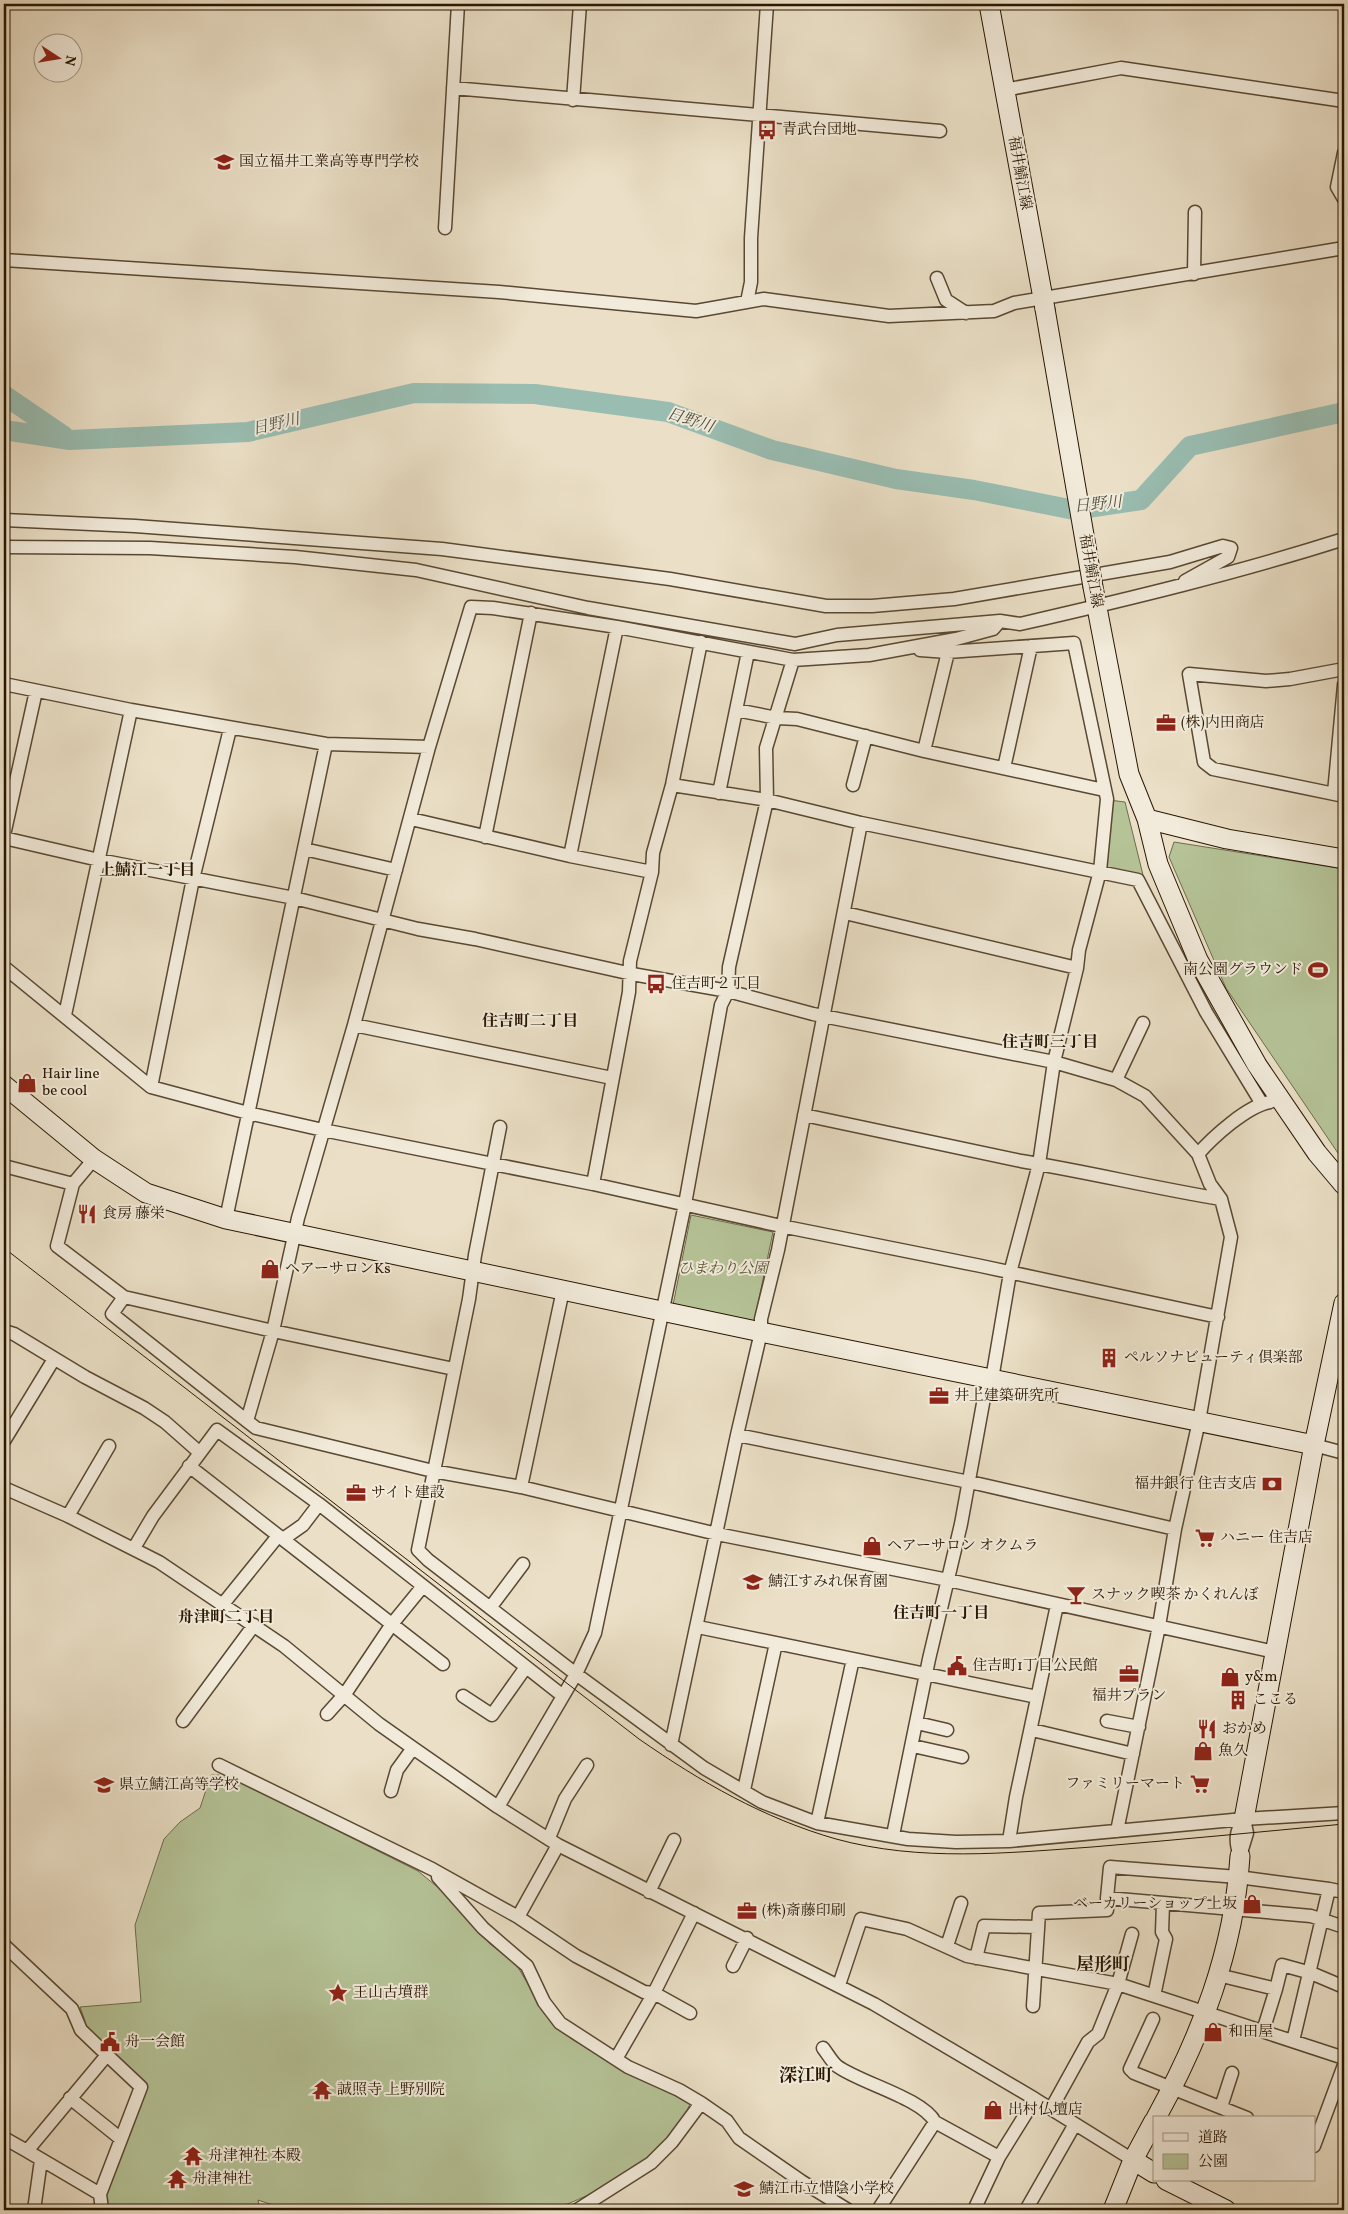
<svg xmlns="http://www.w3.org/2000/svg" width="1348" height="2214" font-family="Vollkorn,'Noto Serif JP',serif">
<rect width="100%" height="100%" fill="#ebe0c7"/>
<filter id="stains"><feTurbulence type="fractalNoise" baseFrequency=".004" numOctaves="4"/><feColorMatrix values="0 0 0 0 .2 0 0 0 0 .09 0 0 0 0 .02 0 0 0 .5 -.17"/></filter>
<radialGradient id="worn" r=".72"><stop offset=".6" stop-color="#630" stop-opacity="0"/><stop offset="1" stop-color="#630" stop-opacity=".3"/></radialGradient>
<path fill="#b5c397" stroke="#6e6c4c" d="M1109 800 1125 802 1144 879 1102 870Z
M1174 842 1344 869V1162L1226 988 1169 857Z
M691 1215 773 1232 754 1322 673 1305Z
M211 1775H226L418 1871 458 1904 468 1920 490 1944 516 1964 550 2021 573 2040 690 2104C687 2110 684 2119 680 2125 651 2166 598 2193 552 2210H288L258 2200 260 2210H106V2197L140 2102 147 2087 83 2026 85 2021 80 2007 141 2002 135 1925 164 1839 180 1822 200 1808Z"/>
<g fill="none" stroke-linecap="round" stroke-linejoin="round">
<path stroke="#99bdb1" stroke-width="20" d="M4 395 64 436
M4 430 70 440 248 432 414 393 535 394 668 412 772 450 896 479 974 490 1074 510 1141 500 1190 446 1344 412"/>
<defs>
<path id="street" d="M453 88 940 131
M1004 90 1121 68 1344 101
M573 100 580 4
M1344 153 1337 187 1344 199
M445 228 458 4
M4 260 499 292 696 311 764 299 889 316 994 311 1014 303 1344 248
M1194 274 1195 212
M937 278 946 300 966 313
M747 302 751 282V238L767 4
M4 520 135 526 442 549 670 579 826 606H872L954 599 1170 562 1223 546 1231 548 1228 557 1185 581
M4 547 150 548 295 557 416 570 588 608 795 644 837 635 1000 621 1020 624C1129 599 1237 573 1344 539
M1000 621 993 629 956 639 869 655 793 660 617 627 493 608 471 607 429 747 354 1025 298 1218 273 1331 247 1421 256 1428 433 1471 521 1487 717 1534 948 1580 1275 1652
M1344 669 1290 679 1266 681 1189 674 1204 762 1213 769 1344 796
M4 684 131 710 326 744 429 747
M736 710 777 718 797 719 924 751 1104 790
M924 751 948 652
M1004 768 1031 646
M672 785 767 800 861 823 1138 880 1206 1012 1262 1104
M853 785 866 736
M719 793 748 652
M1334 793 1344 685
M411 819 570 856 652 872
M4 835 36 691
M485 837 531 613
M4 838 99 860 294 898 418 929 475 939 632 974 728 991 813 1014 1054 1062 1116 1080 1145 1096 1198 1154 1210 1184 1221 1199 1231 1237 1199 1421 1175 1529 1159 1626 1117 1831
M304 849 396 870
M570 856 617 627
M845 913 1077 968
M4 967 151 1087 248 1113 323 1130 593 1184 781 1226 981 1266 1218 1317
M65 1015 131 710
M354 1025 612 1078
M1116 1080 1143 1023
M151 1087 193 879 230 729
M804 1115 1021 1161C1088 1172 1154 1188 1221 1199
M500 1127 475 1255 469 1299 418 1550 428 1560 576 1674 704 1768 762 1802 817 1823 908 1839 956 1842 1009 1841 1244 1819 1344 1813
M1198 1154C1213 1137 1247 1106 1270 1102
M4 1166 73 1184 57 1246 124 1297 273 1331 454 1369
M73 1184 94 1159
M593 1184 629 992 630 961 652 872 653 853 672 785 701 642
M226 1219 326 744
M124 1297 112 1314 247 1421
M4 1331 14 1334 85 1377 144 1408 165 1422 199 1452
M737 1435 979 1484 1175 1529
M4 1441 54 1359
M1314 1445 1344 1453
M189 1466 443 1664
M521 1487 563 1290
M4 1488 68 1516 159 1562 284 1646 379 1724 413 1748 498 1807 558 1845 874 2004 1035 2099 1133 2160
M68 1516 109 1446
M283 1539 303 1525 319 1504
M134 1548 153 1516 217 1430 319 1504 563 1696
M223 1604 278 1536
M490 1608 523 1564
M698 1627 1037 1697
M463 1696 492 1715 526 1667
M327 1714 345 1694 392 1624 423 1586
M183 1721 254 1625
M1107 1721 1139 1727
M917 1723 947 1730
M1032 1730 1133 1754
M671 1745 737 1435 761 1332V1319L778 1250 861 823
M913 1746 962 1757
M219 1765 432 1869 518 1917 576 1956 644 1992 654 1993 694 1913
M744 1790 776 1643
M391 1791 397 1770 413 1748
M498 1807 576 1674 595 1633 685 1204 721 1005 728 991 729 967 767 800 766 748 793 660
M817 1823 853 1659
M893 1835 929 1659 961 1524 984 1398 992 1379 1010 1273 1039 1164 1054 1062 1077 968 1079 950 1100 871 1107 799 1074 643 948 652 920 650
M549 1838 565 1799 587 1765
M1009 1841 1016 1797 1057 1605
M1240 1856C1235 1842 1235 1831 1244 1819
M1240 1856 1247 1833 1244 1819
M438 1877 483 1928 527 1966 544 2002 560 2023 628 2067 679 2090 701 2103 727 2121 739 2138 801 2181 848 2210
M649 1892 674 1840
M1107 1898 1110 1867 1238 1877 1329 1889
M518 1917 558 1845
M4 1945 72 2009 81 2030 107 2055
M947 1946 961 1903
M976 1958 984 1926 1038 1927
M733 1966 747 1938
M1218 1975 1276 1989 1282 1965 1311 1973 1344 1987
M839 1985 861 1919 907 1929 967 1956 1118 1984 1344 2058
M1154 1996 1166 1939 1162 1932 1163 1904
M1033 2006 1039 1913 1107 1910V1898L1311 1916 1344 1927
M1153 2019 1130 2069 1134 2073 1247 2118
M1263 2031 1276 1989
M1293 2041 1329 1889 1344 1892
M823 2048C827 2053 832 2062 837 2066 860 2083 922 2098 935 2122L999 2157
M616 2059 654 1993 690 2013
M70 2098 121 2139
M1221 2107 1232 2073
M1051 2109 1088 2042 1098 2034 1118 1984 1132 1934
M4 2138 27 2151
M1314 2146 1344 2065
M100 2194 27 2151 107 2055 141 2087 100 2194 102 2210
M34 2210 41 2160
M577 2210 651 2163 672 2142 701 2103
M878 2210 935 2122
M974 2210 999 2157 1035 2099
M1026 2210 1075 2124"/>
<path id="secondary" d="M989 4 1045 309
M1093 587 1129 774 1147 819 1158 864 1198 960 1257 1065 1317 1153 1344 1185
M1147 819 1227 839 1344 859
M4 1085 94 1159 146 1193 226 1219 761 1332 1314 1445
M1244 1819 1314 1445 1344 1303
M1156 2118C1201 2036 1234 1951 1240 1856
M1133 2160 1154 2173
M1166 2180 1226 2210
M1113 2210 1133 2160 1154 2121"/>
</defs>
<use href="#street" stroke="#594832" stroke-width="15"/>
<use href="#secondary" stroke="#281600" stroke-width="21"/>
<use href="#street" stroke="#f2ebdb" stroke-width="12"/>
<use href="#secondary" stroke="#f2ebdb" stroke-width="19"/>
<path stroke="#281600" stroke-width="1" d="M4 1248 639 1739C701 1782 763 1818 836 1839 920 1862 1007 1853 1092 1847 1176 1840 1260 1832 1344 1824"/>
<defs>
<path id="secondary-bridge" d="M1045 309 1093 587"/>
</defs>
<use href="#secondary-bridge" stroke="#281600" stroke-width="21" stroke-linecap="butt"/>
<use href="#secondary-bridge" stroke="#f2ebdb" stroke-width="19"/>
</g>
<defs>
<symbol id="bus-bare" viewBox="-9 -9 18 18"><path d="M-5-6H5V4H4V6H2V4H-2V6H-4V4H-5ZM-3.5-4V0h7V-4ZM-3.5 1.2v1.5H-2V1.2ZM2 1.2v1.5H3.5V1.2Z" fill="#8f2418" stroke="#f2ebdb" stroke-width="2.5" paint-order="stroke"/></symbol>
<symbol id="university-bare" viewBox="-9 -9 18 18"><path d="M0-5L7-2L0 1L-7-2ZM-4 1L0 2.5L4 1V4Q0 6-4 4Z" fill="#8f2418" stroke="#f2ebdb" stroke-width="2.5" paint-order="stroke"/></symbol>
<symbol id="office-bare" viewBox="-9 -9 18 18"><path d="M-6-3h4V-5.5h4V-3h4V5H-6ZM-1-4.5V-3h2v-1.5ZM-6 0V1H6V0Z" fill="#8f2418" stroke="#f2ebdb" stroke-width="2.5" paint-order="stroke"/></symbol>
<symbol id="stadium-bare" viewBox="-9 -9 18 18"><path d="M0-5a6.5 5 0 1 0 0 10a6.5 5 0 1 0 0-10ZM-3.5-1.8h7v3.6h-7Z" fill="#8f2418" stroke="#f2ebdb" stroke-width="2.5" paint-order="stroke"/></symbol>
<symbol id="shop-bare" viewBox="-9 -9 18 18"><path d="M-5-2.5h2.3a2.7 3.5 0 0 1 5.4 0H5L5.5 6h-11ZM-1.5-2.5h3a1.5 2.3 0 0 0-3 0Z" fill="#8f2418" stroke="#f2ebdb" stroke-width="2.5" paint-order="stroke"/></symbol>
<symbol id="restaurant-bare" viewBox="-9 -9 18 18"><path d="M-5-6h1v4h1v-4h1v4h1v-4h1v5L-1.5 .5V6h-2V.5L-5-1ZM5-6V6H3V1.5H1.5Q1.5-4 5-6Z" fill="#8f2418" stroke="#f2ebdb" stroke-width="2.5" paint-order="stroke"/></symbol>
<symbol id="building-bare" viewBox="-9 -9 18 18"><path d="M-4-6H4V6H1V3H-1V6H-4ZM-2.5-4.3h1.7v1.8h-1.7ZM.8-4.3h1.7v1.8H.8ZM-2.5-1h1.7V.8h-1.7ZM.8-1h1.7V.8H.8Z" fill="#8f2418" stroke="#f2ebdb" stroke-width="2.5" paint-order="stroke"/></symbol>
<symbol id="bank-bare" viewBox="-9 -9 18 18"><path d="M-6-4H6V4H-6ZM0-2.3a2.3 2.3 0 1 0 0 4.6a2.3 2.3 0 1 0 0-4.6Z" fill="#8f2418" stroke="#f2ebdb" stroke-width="2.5" paint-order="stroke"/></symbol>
<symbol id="supermarket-bare" viewBox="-9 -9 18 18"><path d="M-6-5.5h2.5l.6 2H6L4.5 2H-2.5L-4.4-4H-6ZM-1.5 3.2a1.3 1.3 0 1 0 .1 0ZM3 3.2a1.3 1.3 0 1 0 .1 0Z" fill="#8f2418" stroke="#f2ebdb" stroke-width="2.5" paint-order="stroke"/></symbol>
<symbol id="school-bare" viewBox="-9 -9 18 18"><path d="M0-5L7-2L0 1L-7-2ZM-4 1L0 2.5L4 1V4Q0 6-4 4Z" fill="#8f2418" stroke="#f2ebdb" stroke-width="2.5" paint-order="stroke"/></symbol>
<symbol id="bar-bare" viewBox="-9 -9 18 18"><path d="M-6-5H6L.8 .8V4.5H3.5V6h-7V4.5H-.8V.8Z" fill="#8f2418" stroke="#f2ebdb" stroke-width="2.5" paint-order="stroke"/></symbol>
<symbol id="civic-bare" viewBox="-9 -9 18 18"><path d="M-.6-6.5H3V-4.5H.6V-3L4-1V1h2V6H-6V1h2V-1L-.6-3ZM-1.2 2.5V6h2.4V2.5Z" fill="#8f2418" stroke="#f2ebdb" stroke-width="2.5" paint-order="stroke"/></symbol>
<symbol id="sight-bare" viewBox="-9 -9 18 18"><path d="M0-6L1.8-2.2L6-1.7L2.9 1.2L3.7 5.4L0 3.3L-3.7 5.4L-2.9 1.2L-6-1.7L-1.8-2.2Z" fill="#8f2418" stroke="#f2ebdb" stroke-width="2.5" paint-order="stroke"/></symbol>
<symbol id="temple-bare" viewBox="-9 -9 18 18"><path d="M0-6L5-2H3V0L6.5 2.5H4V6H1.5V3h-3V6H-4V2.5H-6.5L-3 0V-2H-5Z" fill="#8f2418" stroke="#f2ebdb" stroke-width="2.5" paint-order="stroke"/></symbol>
</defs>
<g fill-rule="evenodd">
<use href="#bus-bare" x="753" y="116" width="28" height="28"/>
<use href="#university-bare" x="210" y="148" width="28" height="28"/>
<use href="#office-bare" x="1152" y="709" width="28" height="28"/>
<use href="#stadium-bare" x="1304" y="956" width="28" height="28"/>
<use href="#bus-bare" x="642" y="970" width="28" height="28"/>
<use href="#shop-bare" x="13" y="1069" width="28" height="28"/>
<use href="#restaurant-bare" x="73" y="1200" width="28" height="28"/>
<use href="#shop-bare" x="256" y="1255" width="28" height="28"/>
<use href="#building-bare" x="1095" y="1344" width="28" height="28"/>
<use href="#office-bare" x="925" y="1382" width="28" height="28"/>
<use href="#bank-bare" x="1258" y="1470" width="28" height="28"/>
<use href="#office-bare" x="342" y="1479" width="28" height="28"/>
<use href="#supermarket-bare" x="1191" y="1524" width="28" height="28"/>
<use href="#shop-bare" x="858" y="1532" width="28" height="28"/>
<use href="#school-bare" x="739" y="1568" width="28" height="28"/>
<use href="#bar-bare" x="1062" y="1581" width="28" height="28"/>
<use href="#civic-bare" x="943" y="1652" width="28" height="28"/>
<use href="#office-bare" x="1115" y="1660" width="28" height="28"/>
<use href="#shop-bare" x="1216" y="1663" width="28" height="28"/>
<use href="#building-bare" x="1224" y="1686" width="28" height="28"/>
<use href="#restaurant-bare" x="1193" y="1715" width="28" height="28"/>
<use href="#shop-bare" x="1189" y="1737" width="28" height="28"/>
<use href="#supermarket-bare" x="1186" y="1770" width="28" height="28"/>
<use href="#school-bare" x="90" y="1771" width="28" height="28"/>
<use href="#shop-bare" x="1238" y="1890" width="28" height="28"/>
<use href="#office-bare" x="733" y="1897" width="28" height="28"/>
<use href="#sight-bare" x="324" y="1979" width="28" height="28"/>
<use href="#shop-bare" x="1199" y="2018" width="28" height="28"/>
<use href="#civic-bare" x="96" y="2028" width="28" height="28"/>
<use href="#temple-bare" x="308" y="2076" width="28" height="28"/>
<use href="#shop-bare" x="979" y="2096" width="28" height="28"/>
<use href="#temple-bare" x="179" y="2142" width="28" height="28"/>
<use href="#temple-bare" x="163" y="2165" width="28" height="28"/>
<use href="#school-bare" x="730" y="2175" width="28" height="28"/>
</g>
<g text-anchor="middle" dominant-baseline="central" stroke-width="4" stroke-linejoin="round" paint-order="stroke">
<g font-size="15" fill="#281600" stroke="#f2ebdb" text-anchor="start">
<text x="782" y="130">青武台団地</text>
<text x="239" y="162">国立福井工業高等専門学校</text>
<text x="1181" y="723">(株)内田商店</text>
<text x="1303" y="970" text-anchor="end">南公園グラウンド</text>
<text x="671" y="984">住吉町２丁目</text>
<text x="42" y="1074">Hair line<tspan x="42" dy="17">be cool</tspan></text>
<text x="102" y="1214">食房 藤栄</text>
<text x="285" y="1269">ヘアーサロンKs</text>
<text x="1124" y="1358">ペルソナビューティ倶楽部</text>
<text x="954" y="1396">井上建築研究所</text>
<text x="1257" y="1484" text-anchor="end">福井銀行 住吉支店</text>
<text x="371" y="1493">サイト建設</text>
<text x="1220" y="1538">ハニー 住吉店</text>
<text x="887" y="1546">ヘアーサロン オクムラ</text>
<text x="768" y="1582">鯖江すみれ保育園</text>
<text x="1091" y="1595">スナック喫茶 かくれんぼ</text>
<text x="972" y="1666">住吉町1丁目公民館</text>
<text x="1245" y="1677">y&amp;m</text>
<text x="1129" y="1696" text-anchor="middle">福井プラン</text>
<text x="1253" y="1700">ここる</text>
<text x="1222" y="1729">おかめ</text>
<text x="1218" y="1751">魚久</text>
<text x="1185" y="1784" text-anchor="end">ファミリーマート</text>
<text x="119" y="1785">県立鯖江高等学校</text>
<text x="1237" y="1904" text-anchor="end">ベーカリーショップ上坂</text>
<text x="762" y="1911">(株)斎藤印刷</text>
<text x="353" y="1993">王山古墳群</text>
<text x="1228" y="2032">和田屋</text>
<text x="125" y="2042">舟一会館</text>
<text x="337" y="2090">誠照寺 上野別院</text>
<text x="1008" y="2110">出村仏壇店</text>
<text x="208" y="2156">舟津神社 本殿</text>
<text x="192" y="2179">舟津神社</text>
<text x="759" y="2189">鯖江市立惜陰小学校</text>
</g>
<g font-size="15" fill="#281600" stroke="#f2ebdb">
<text transform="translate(1019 173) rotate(80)">福井鯖江線</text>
<text transform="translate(1090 571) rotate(80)">福井鯖江線</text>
</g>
<g font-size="15" font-style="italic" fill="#595335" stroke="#f2ebdb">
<text x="723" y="1269">ひまわり公園</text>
</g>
<g font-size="16" font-style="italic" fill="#50503e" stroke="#f2ebdb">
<text transform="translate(690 421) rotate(18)">日野川</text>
<text transform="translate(276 425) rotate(-13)">日野川</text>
<text transform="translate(1098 505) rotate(-6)">日野川</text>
</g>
<g font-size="16" font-weight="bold" fill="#281600" stroke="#f2ebdb">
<text x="147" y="871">上鯖江一丁目</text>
<text x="530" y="1022">住吉町二丁目</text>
<text x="1050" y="1043">住吉町三丁目</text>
<text x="941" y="1614">住吉町一丁目</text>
<text x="226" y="1618">舟津町二丁目</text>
</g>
<g font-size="18" font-weight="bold" fill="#281600" stroke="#f2ebdb">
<text x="1103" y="1965">屋形町</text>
<text x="806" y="2076">深江町</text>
</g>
</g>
<rect width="1348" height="2214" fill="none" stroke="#ebe0c7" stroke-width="20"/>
<rect x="5" y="5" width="1338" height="2204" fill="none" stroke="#281600" stroke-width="2.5"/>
<rect x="10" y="10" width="1328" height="2194" fill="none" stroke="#281600"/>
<rect x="1153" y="2116" width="162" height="65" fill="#f2ebdb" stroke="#a19683"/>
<rect x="1163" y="2133" width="25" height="8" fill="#f2ebdb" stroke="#a19683"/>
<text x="1198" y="2142" font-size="15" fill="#281600">道路</text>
<rect x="1163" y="2154" width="25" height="15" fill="#b5c397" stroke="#a19683"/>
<text x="1198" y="2166" font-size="15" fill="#281600">公園</text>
<g transform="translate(58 58) rotate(102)"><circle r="24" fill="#f2ebdb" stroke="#a19683"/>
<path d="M0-4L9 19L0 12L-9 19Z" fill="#8f2418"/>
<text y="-8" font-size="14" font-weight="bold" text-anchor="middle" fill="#281600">N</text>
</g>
<rect width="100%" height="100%" filter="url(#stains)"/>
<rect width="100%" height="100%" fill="url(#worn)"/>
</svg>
